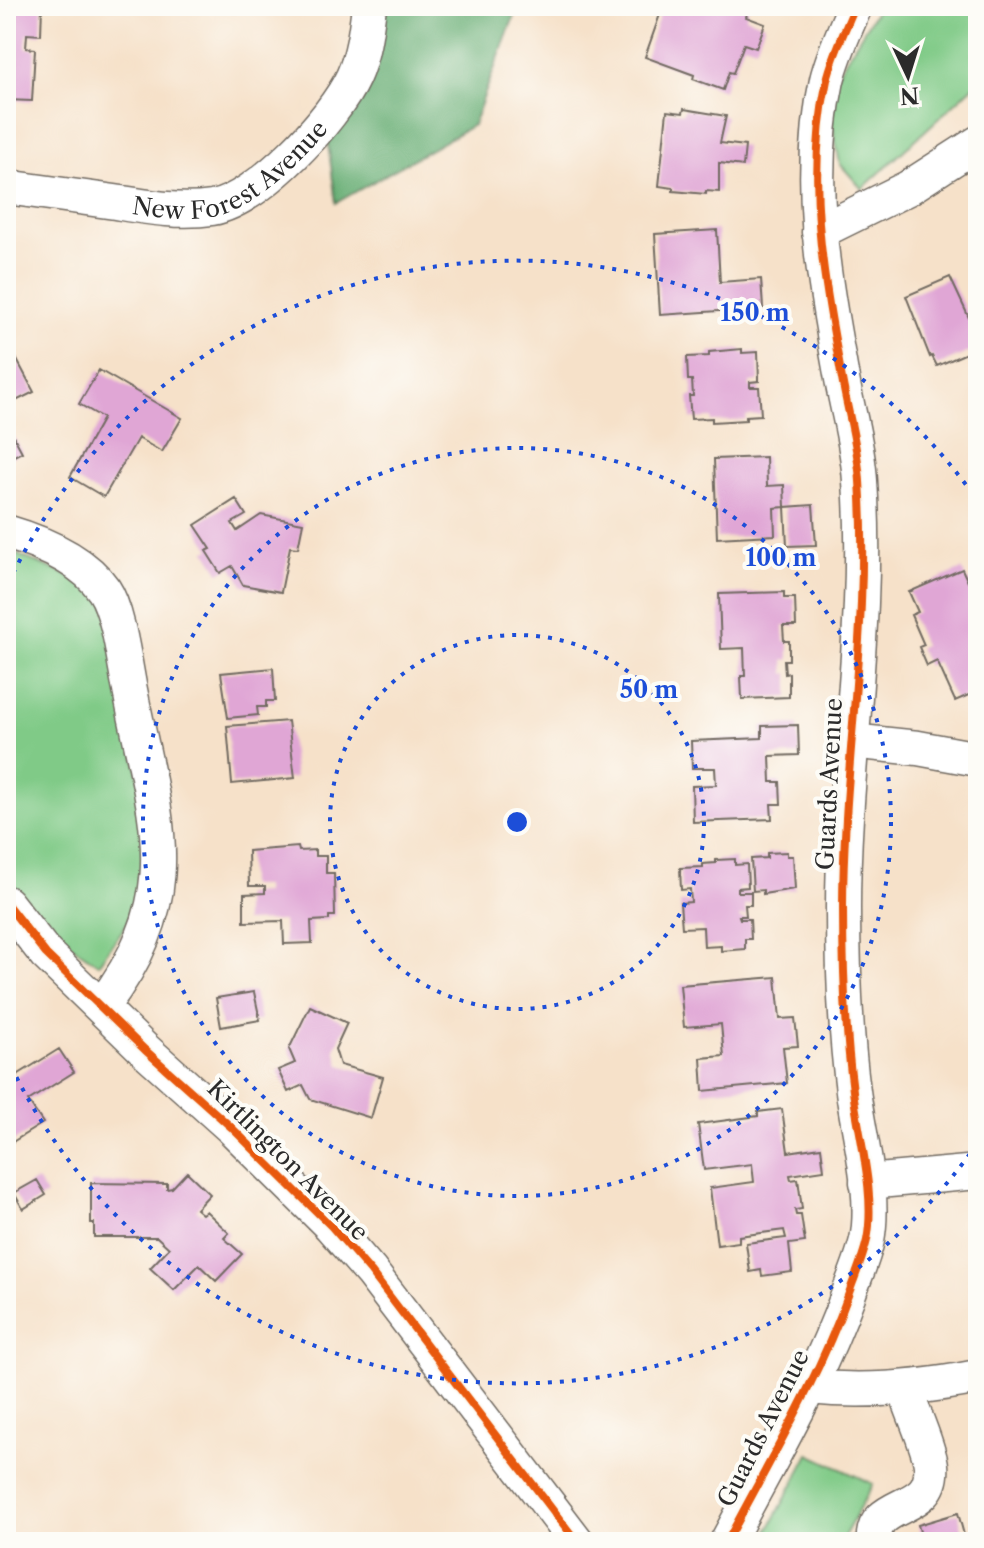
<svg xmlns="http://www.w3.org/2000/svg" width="984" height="1548" font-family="'Libre Caslon Text',serif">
<rect width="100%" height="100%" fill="#fdfcf7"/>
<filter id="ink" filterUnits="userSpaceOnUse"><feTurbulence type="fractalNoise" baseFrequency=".0125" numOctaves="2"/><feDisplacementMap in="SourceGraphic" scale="16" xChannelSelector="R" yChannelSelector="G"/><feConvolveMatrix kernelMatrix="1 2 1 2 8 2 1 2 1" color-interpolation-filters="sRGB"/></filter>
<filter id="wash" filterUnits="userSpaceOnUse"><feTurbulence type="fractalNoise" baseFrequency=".006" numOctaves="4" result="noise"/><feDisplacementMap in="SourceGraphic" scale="32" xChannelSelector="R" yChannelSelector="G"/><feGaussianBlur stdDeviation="1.8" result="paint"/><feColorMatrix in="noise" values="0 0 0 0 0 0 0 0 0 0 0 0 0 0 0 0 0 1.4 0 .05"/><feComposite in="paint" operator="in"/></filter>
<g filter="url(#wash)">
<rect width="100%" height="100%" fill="#f6e1c9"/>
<path fill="#80ca87" stroke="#567a59" stroke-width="2" d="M879 6H978V82L862 189 840 164 826 92Z
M6 550 104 590 158 881 98 964 6 899Z
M809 1454 873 1484 841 1542H762Z"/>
<path fill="#68ae74" stroke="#4a6c50" stroke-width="2" d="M380 6H518L473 125 336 203 327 137Z"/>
<g id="blocks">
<path fill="#e0a6d5" d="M6 6H42L41 35 27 34 26 48 35 49 32 101 6 100Z
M663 6H749L746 17 765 24 756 48 744 44 733 73 729 72 723 90 693 79 694 75 645 57Z
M684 109 726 116 720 143 745 146 743 166 719 163V192L706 191V194L673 191V188L659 186 667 111 683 113Z
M717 230 720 282 761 279 763 308 660 315 655 234Z
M950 277 977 335 978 348 937 366 932 356 930 357 906 296Z
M6 339 34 392 6 406Z
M742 349V353L758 352 759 381 750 382V387H759L761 415 746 416V420L712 422V418L691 419 689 396H693L692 380H688L687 357 709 356V352Z
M99 370 182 418 162 452 138 438 104 497 70 477 103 418 79 404Z
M6 422 22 452 6 460Z
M766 457 767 486 784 485 785 507 774 508 775 535 717 538 714 459Z
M236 499 246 515 232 523 237 531 261 515 303 523 298 548 290 547 281 592 243 585 232 566 220 573 206 551 211 549 195 525Z
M813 505 816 545 787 546 785 507Z
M962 569 968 582 978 578V691L955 701 937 661 927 666 919 647 924 645 911 615 918 612 909 592Z
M784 592V598H795L796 626H783L784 641H789V660H784L785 674 789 673V697L742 699 741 676H745L744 648 721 649 719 594Z
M273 668 275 701H266V707H257L258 715 228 718 221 673Z
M288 721 295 778 232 784 227 726Z
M798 725 799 755 770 756 771 782H780L781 804H771L772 819 693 822 692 786 716 785 715 768H692L691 741 762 738V726Z
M298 847 299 851 315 850V856H326V873H334L335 916H329V920L311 921 312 943 284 944 283 921 244 922V894L265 893V886H249L248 851Z
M787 852V856H793L795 889 763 894V890L753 891 751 859 767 858V853Z
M735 859V865L747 864 748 887 738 888V892H751V905H745L746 916H739L740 919H750L751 939H745V949L721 951V946L704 947 703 927 682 928 680 903 691 902 690 889 681 890 680 868 703 867V864L716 863V860Z
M776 977 780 1019 795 1018 798 1046 783 1047 787 1083 703 1091 701 1058 724 1056 721 1024 684 1027 680 985Z
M254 992 260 1020 221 1027 216 998Z
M310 1006 347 1023 335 1049 340 1065 383 1077 371 1118 310 1099 303 1085 288 1092 278 1070 295 1063 289 1049Z
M59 1049 74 1072 28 1101 43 1123 6 1146V1082Z
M782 1109 788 1152 821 1147 824 1170 790 1175 791 1180 798 1179 802 1209 795 1210 796 1215H801L805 1242 789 1244 792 1272 762 1276 761 1270 750 1272 746 1243 786 1238 784 1230 739 1236V1242L717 1245 710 1188 754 1182 752 1164 704 1170 698 1124 758 1116V1112Z
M187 1172 210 1194 196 1209 202 1214 206 1211 229 1233 224 1238 242 1254 216 1281 199 1265 174 1290 150 1268 169 1248 157 1237H94V1223H91V1183L167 1184V1189L172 1188Z
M37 1180 46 1195 23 1209 14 1193Z
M978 1283V1321H977L969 1285Z
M958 1513 966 1542H923L918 1525Z"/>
</g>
</g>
<g filter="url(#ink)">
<use href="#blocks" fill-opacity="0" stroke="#726b62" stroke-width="2"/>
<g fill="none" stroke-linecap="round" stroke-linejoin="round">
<defs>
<g id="minor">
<path id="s1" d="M6 187C42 192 79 197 115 202 147 207 180 213 212 208 258 200 334 119 353 77 363 55 366 30 369 6"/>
<path d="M819 232 908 188 978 143"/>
<path d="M6 532C40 542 83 559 104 590 119 612 125 668 131 695 156 822 188 893 102 1006"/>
<path d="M851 741 918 748 978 759"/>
<path d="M6 903 46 954 145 1050 231 1127 331 1226 371 1272 577 1542"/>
<path d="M867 1182 978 1172"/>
<path d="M809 1387C866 1393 922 1388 978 1377"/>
<path d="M727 1542C770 1460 818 1380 849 1293 855 1276 863 1258 867 1240 876 1195 859 1137 853 1091 845 1030 843 969 843 908 843 766 870 623 860 481 858 446 848 413 842 379 824 279 805 181 827 80 833 55 845 30 855 6"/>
<path d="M874 1542C870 1498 936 1515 931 1465 929 1447 911 1408 905 1389"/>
</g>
</defs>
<use href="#minor" stroke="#726b62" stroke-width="37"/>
<use href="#minor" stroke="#fff" stroke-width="34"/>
<defs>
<path id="cycleway" d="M6 903 46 954 145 1050 231 1127 331 1226 371 1272 577 1542
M727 1542C770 1460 818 1380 849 1293 855 1276 863 1258 867 1240 876 1195 859 1137 853 1091 845 1030 843 969 843 908 843 766 870 623 860 481 858 446 848 413 842 379 824 279 805 181 827 80 833 55 845 30 855 6"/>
</defs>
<use href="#cycleway" stroke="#fdfcf7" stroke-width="13"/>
<use href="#cycleway" stroke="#e8590c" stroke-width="8"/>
</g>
</g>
<g fill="none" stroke="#1d4ed8" stroke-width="4" stroke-dasharray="4 8">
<circle cx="517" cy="822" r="187"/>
<circle cx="517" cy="822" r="374"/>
<path d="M977 1144A562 562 0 0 1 8 1060M8 584A562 562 0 0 1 977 500"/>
</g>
<g text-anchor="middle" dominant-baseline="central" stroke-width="8" stroke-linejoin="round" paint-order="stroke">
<g font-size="24" fill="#2b2b2b" stroke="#fdfcf7">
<text stroke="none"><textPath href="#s1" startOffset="238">New Forest Avenue</textPath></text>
<text transform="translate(829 784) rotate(-87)">Guards Avenue</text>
<text transform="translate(288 1160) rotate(45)">Kirtlington Avenue</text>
<text transform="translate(763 1428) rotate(-63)">Guards Avenue</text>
</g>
</g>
<circle cx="517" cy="822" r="12" fill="#1d4ed8" stroke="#fdfcf7" stroke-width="4"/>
<g font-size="24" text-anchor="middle" font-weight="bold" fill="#1d4ed8" stroke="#fdfcf7" stroke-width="8" stroke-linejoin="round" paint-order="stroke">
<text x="755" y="321">150 m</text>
<text x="781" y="566">100 m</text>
<text x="649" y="698">50 m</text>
</g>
<rect width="984" height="1548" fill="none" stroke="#fdfcf7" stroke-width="32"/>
<g transform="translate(908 76) rotate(176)" stroke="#fdfcf7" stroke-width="6" paint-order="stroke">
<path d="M0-6L14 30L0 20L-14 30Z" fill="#2b2b2b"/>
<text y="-12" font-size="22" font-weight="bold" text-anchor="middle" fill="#2b2b2b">N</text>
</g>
</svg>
